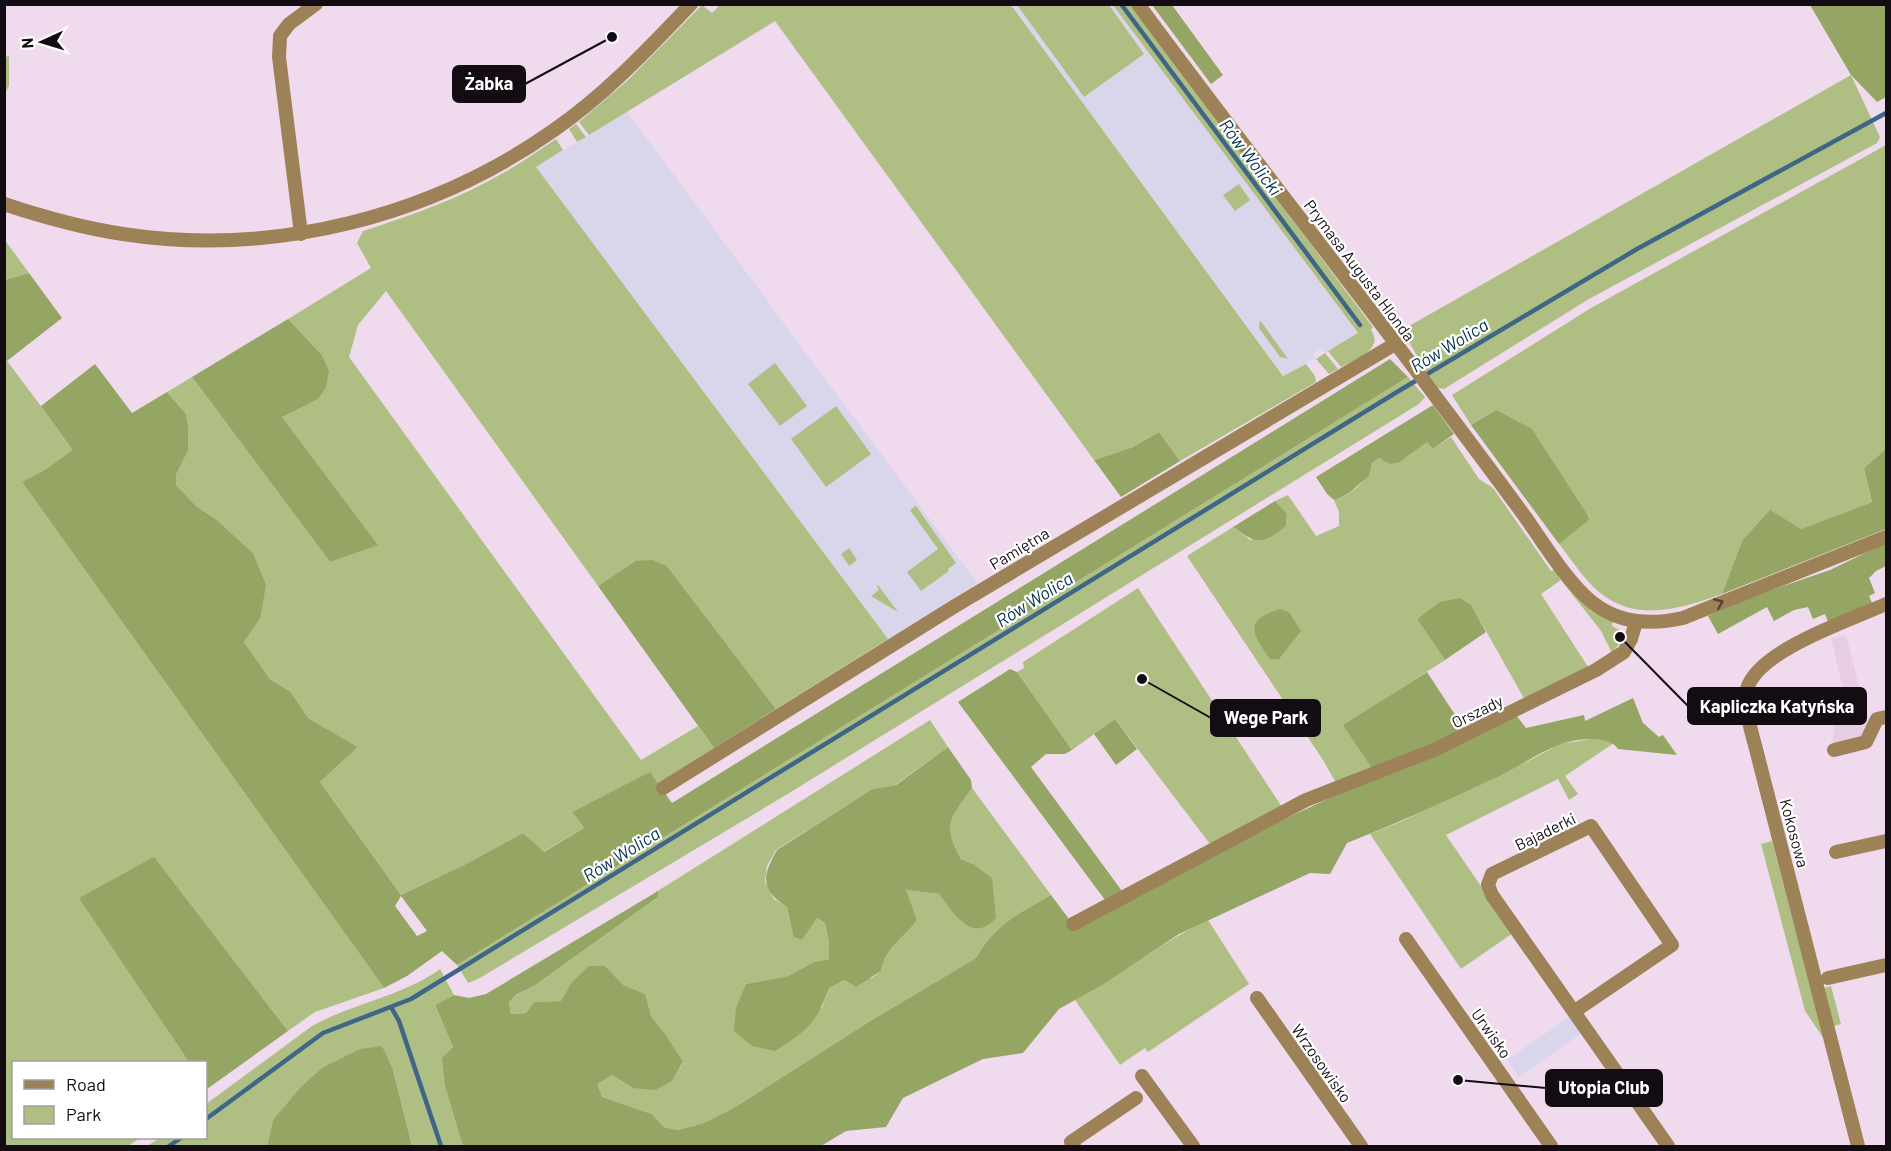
<svg xmlns="http://www.w3.org/2000/svg" width="1891" height="1151" font-family="Barlow,sans-serif">
<rect width="100%" height="100%" fill="#efdbed"/>
<path fill="#e7cee5" d="M1846 635 1869 725 1862 739 1834 746 1832 737 1835 732 1825 693 1843 688 1831 638Z"/>
<path fill="#d9d5eb" d="M721 5H802L627 112 977 583 888 639 536 167 597 130Z
M1011 5H1113L1358 334 1325 353 1322 348 1313 354 1315 358 1284 376Z
M1570 1016 1582 1033 1519 1077 1507 1060Z"/>
<path fill="#afbf83" d="M716 4 1011 5 1283 376 1306 364 1315 376 1316 382 1180 461 1159 432 1133 447 1094 460 775 21 589 135 579 122 628 80 702 5 712 13 718 7Z
M1017 5H1109L1144 54 1084 97Z
M1113 5H1131L1373 327 1371 330C1385 349 1354 360 1341 367L1328 351 1358 333Z
M9 56V86L5 93V57Z
M1851 75 1880 137 1877 143 1589 299 1444 389 1435 387 1402 330Z
M576 124 586 137 577 142 569 129Z
M556 139 563 150 536 167 888 639 776 709 667 566 635 561 598 586 386 291 358 325 349 357 641 760 698 726 714 748 658 783 650 773 572 812 584 828 543 852 523 833 466 864 401 895 320 782 358 747 308 718 291 692 270 679 244 642 260 619 253 553 217 520 196 506 176 485V475L188 451 186 414 167 392 192 377 330 562 377 544 281 416 318 399 321 354 288 319 371 268 357 243 363 231C412 215 461 198 505 172 523 162 539 150 556 139Z
M1886 145V449L1864 468 1872 502 1801 529 1742 541 1722 594C1685 607 1642 622 1606 597 1587 585 1573 561 1559 544L1590 518 1496 410 1471 425 1452 395 1591 308Z
M1239 184 1250 200 1235 211 1223 195Z
M4 239 29 273 5 280Z
M1260 320 1288 359 1280 357 1259 328Z
M1325 353 1338 369 1329 374 1316 359Z
M4 357 74 450 46 469 22 482 384 988 315 1012 288 1031 154 858 80 898 189 1062H14V1138H140L128 1146H5Z
M775 363 807 406 780 426 748 384Z
M1408 377 1425 397 1419 404 786 795 478 979 468 983 457 965Z
M836 406 871 454 826 487 791 439Z
M1451 437 1479 479 1493 488 1551 571 1554 570 1561 580 1564 578 1590 610 1613 622 1612 626 1621 631 1622 641 1613 651 1614 657 1601 631 1561 580 1541 594 1590 670 1526 702 1472 606 1417 619 1445 660 1344 725 1373 770 1336 783 1323 760 1187 556 1233 527 1250 540 1286 526 1287 515 1275 501 1288 495 1316 536 1339 526V512L1334 500C1351 495 1368 481 1372 463L1379 458C1401 469 1409 454 1427 441L1433 449Z
M916 506 956 563 948 569 949 571 921 591 907 572 938 549 910 510Z
M849 548 857 560 849 566 841 554Z
M878 585 898 612 871 596 879 590 877 586Z
M1138 588 1282 807 1210 844 1115 719 1072 750 1017 672 1024 668 1023 662Z
M930 720 948 747 895 785 872 789 776 850 767 866 765 882 774 899 787 907 791 924 817 918 825 923 829 943V959L814 962 788 976 746 984 822 1008 829 988 845 980 872 978 881 971C885 948 904 938 917 920L905 890 939 894 963 923 973 864 961 859C942 821 950 820 972 788L1051 895C1018 914 995 924 976 958L867 1023 737 1106 704 1123 678 1130 664 1127 652 1114 602 1097 596 1083 612 1075 633 1088 672 1081 683 1063 666 1035 651 1016 644 994 623 986 605 966 571 983 561 1001 534 1002 526 1013 511 1014 509 1002 517 994 534 986 658 897V892H656Z
M1598 738 1614 743 1565 776 1578 794 1569 800 1558 779 1446 835 1513 933 1461 969 1370 834 1400 822 1506 773 1560 744Z
M1772 841 1824 1039 1805 1011 1761 844Z
M1208 920 1249 984 1148 1052 1145 1048 1120 1065 1075 1000C1121 975 1161 942 1208 920Z
M440 969 454 995 435 1005 453 1047 458 1127 463 1146H412L393 1070 273 1120 267 1146H147L160 1138H206V1104L312 1026C353 1003 401 997 440 969Z
M1831 986 1841 1024 1834 1026 1824 988Z"/>
<path fill="#95a664" fill-rule="evenodd" d="M1152 5H1172L1223 75 1211 84Z
M1810 5H1886V97L1877 102 1851 75Z
M29 273 62 318 7 361 4 357 5 280Z
M288 319 321 354 329 371 326 387 318 399 282 417 378 545 330 562 192 377Z
M1390 359 1408 377 457 965 442 951 407 976 384 988 22 482 46 469 73 450 41 406 95 364 132 413 167 392 186 414 188 428V451L176 475V485L196 506 217 520 253 553 266 585 260 619 244 642 270 679 291 692 308 718 358 747 320 782 401 895 466 864 523 833 544 852 584 828 572 812 650 772 672 803ZM401 896 427 931 417 936 395 906Z
M1433 405 1454 434 1451 436 1433 449 1427 442 1400 462 1390 464 1379 458 1372 463 1369 476C1357 485 1349 496 1334 500L1327 494 1316 477Z
M1496 410 1532 429 1590 519 1559 544 1471 425Z
M1159 432 1180 461 1121 497 1094 460 1133 447Z
M1886 449V529L1722 594 1742 541 1770 510 1801 529 1872 502 1864 468Z
M1275 501 1287 514 1286 526C1262 545 1257 545 1233 527Z
M1886 543V566L1876 571 1869 578 1875 593 1869 596 1872 603 1828 622 1825 614 1813 619 1808 607 1794 610 1774 621 1767 607 1718 634 1708 616 1742 600 1830 570Z
M652 560 667 566 776 709 714 748 598 586 635 561Z
M1460 598 1472 606 1486 632 1445 660 1417 619 1440 602Z
M1280 609 1289 612 1301 631 1279 659H1270C1251 632 1244 620 1280 609Z
M1010 669 1017 672 1072 750 1065 754H1046L1031 767 1122 891 1105 900 958 702Z
M1427 672 1465 730 1373 770 1343 725Z
M1633 698 1643 723 1659 737 1663 735 1677 755 1618 749C1608 734 1574 739 1559 745 1539 752 1521 766 1502 775 1451 799 1400 822 1347 843L1330 874 1310 873 1179 934 1102 985 1059 1009 1023 1053 983 1059 903 1098 886 1127 846 1131 821 1146H463L445 1085 442 1058 453 1047 435 1005 454 995 469 998 486 994 658 891V897L534 986 517 994 509 1002 511 1014 526 1013 534 1002 561 1001 571 983 589 966H605L623 985 645 994 651 1016 666 1035 683 1062 672 1081 655 1090 633 1088 612 1075 597 1084 602 1097 652 1114 664 1127 678 1130 704 1123 737 1106 867 1023 976 958C995 924 1018 914 1051 895L1069 919 1334 796 1516 715 1526 728 1584 715 1585 721Z
M1115 719 1137 749 1116 765 1094 734Z
M948 747 971 780 972 788C950 820 942 822 961 859L973 864 992 878 996 918C993 921 988 925 984 927 965 935 949 906 939 894L906 890 917 920C904 938 885 948 881 971L856 987 845 980 829 988C816 1025 807 1030 775 1051L752 1046 734 1031 736 1008 746 984 788 976 814 962 829 959V943L825 923 817 918 802 940 794 937 787 907C760 890 762 876 777 850L872 789 896 785Z
M154 857 288 1031 207 1089 206 1062H189L79 898Z
M382 1046 393 1070 412 1146H267L273 1120 301 1087 322 1068 360 1049Z"/>
<g fill="none" stroke-linecap="round" stroke-linejoin="round">
<path stroke="#3e6787" stroke-width="4.5" d="M1121 4 1360 325
M391 1007 399 1021 441 1146
M206 1119 323 1033 411 999 1397 392 1637 249 1886 113
M169 1146 181 1138"/>
<path stroke="#9e8257" stroke-width="14" d="M1138 4C1238 140 1344 273 1445 409 1472 445 1499 481 1526 518 1544 544 1568 583 1593 603 1620 624 1652 625 1683 618L1886 537
M4 204C43 217 83 228 123 234 273 257 431 217 554 130 605 95 648 49 691 4
M301 234 279 57 280 36 289 24 316 4
M1834 750 1866 742 1877 719 1886 717
M663 788 955 606 1395 344
M1836 852 1886 841
M1073 924 1306 800 1434 750 1596 670 1624 652 1631 639 1636 622
M1406 939 1551 1146
M1828 978 1886 965
M1257 998 1361 1146
M1575 1011 1672 945 1591 826 1492 874 1488 885 1492 895 1668 1146
M1142 1076 1193 1146
M1074 1146 1071 1142 1136 1098
M1858 1146 1758 757C1754 739 1742 706 1747 689 1758 650 1851 620 1886 604"/>
</g>
<defs><path id="oneway-chevron" d="M-2-3.5L2.5 0L-2 3.5" fill="none" stroke-width="1.6" stroke-linecap="round" stroke-linejoin="round" transform="scale(1.5)"/></defs>
<use stroke="#524232" href="#oneway-chevron" transform="translate(1719 603) rotate(-23)"/>
<g text-anchor="middle" dominant-baseline="central" stroke-width="4.5" stroke-linejoin="round" paint-order="stroke">
<g font-size="16" fill="#130d13" stroke="#fff">
<text transform="translate(1360 270) rotate(53)">Prymasa Augusta Hlonda</text>
<text transform="translate(1019 548) rotate(-31)">Pamiętna</text>
<text transform="translate(1477 711) rotate(-26)">Orszady</text>
<text transform="translate(1545 831) rotate(-26)">Bajaderki</text>
<text transform="translate(1795 833) rotate(75)">Kokosowa</text>
<text transform="translate(1492 1033) rotate(55)">Urwisko</text>
<text transform="translate(1322 1063) rotate(55)">Wrzosowisko</text>
</g>
<g font-size="18" font-style="italic" fill="#00314f" stroke="#fff">
<text transform="translate(1251 157) rotate(53)">Rów Wolicki</text>
<text transform="translate(1449 345) rotate(-31)">Rów Wolica</text>
<text transform="translate(1034 599) rotate(-32)">Rów Wolica</text>
<text transform="translate(621 854) rotate(-32)">Rów Wolica</text>
</g>
</g>
<path fill="none" stroke="#130d13" stroke-width="2" d="M612 37L525 84M1620 637L1688 706M1142 679L1211 718M1458 1080L1546 1088"/>
<g fill="#130d13" stroke="#fff" stroke-width="2">
<circle cx="612" cy="37" r="6"/>
<circle cx="1620" cy="637" r="6"/>
<circle cx="1142" cy="679" r="6"/>
<circle cx="1458" cy="1080" r="6"/>
</g>
<g fill="#130d13" stroke="#130d13" stroke-width="2">
<rect x="453" y="66" width="72" height="36" rx="6"/>
<rect x="1688" y="688" width="178" height="36" rx="6"/>
<rect x="1211" y="700" width="109" height="36" rx="6"/>
<rect x="1546" y="1070" width="116" height="36" rx="6"/>
</g>
<g font-size="18" text-anchor="middle" font-weight="bold" fill="#fff">
<text x="489" y="90">Żabka</text>
<text x="1777" y="713">Kapliczka Katyńska</text>
<text x="1266" y="724">Wege Park</text>
<text x="1604" y="1094">Utopia Club</text>
</g>
<rect width="1891" height="1151" fill="none" stroke="#130d13" stroke-width="12"/>
<rect x="12" y="1061" width="195" height="78" fill="#ffffff" stroke="#a19ea1" stroke-width="1.5"/>
<rect x="24" y="1080" width="30" height="9" fill="#9e8257" stroke="#a19ea1" stroke-width="1.5"/>
<text x="66" y="1091" font-size="18" fill="#130d13">Road</text>
<rect x="24" y="1106" width="30" height="18" fill="#afbf83" stroke="#a19ea1" stroke-width="1.5"/>
<text x="66" y="1121" font-size="18" fill="#130d13">Park</text>
<g transform="translate(42 42) rotate(266)" stroke="#ffffff" stroke-width="4.5" paint-order="stroke">
<path d="M0-4.5L10 22L0 15L-10 22Z" fill="#130d13"/>
<text y="-9" font-size="16" font-weight="bold" text-anchor="middle" fill="#130d13">N</text>
</g>
</svg>
